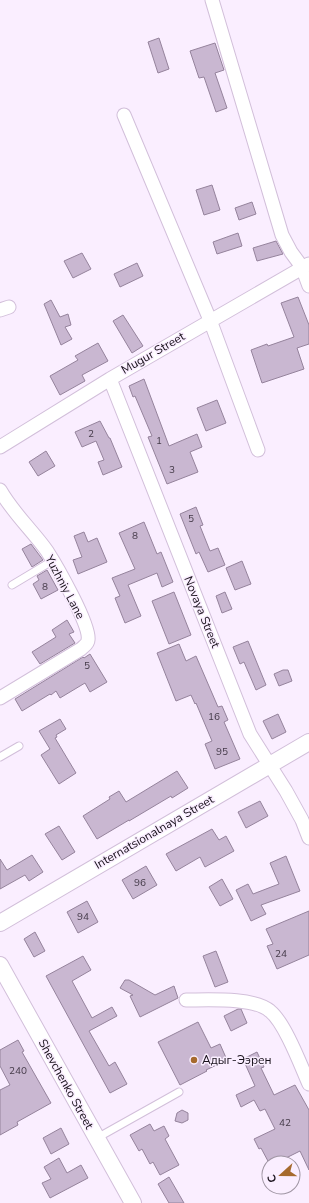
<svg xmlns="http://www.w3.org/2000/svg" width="309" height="1203" font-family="'Nunito Sans',sans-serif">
<rect width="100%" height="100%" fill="#faeeff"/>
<path fill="#c9b7d1" stroke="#95839c" d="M159 38 169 69 158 73 148 42Z
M215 43 224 70 215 73 227 108 216 112 204 77 199 78 190 51Z
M212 185 220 210 204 215 196 190Z
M252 202 256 214 239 220 235 208Z
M238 233 242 246 217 254 213 242Z
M276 241 283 254 257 261 253 248Z
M82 253 91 269 73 278 64 261Z
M137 263 143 276 120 287 114 274Z
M298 297 309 325V344L297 348 304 369 262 383 251 350 267 344 268 346 294 337 281 303Z
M51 300 60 317 68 314 71 325 65 327 72 339 61 345 44 304Z
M123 315 143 346 132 353 113 321Z
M98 343 108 361 82 375 85 381 60 395 50 376 78 360 75 356Z
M144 379 169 446 197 434 202 447 190 452 198 472 167 484 148 437 152 436 135 396 133 397 129 386Z
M217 400 226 423 206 431 197 408Z
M100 421 109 438H110L122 467 103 475 98 462 104 460 96 441 82 447 75 432Z
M46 451 55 466 38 476 29 462Z
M196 507 203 525 200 526 210 551 218 548 225 565 208 572 199 552 196 554 180 514Z
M144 522 157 554 161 552 173 582 162 587 157 573 128 585 141 616 125 623 115 598 120 596 112 578 135 569 119 533Z
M84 532 88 542 97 538 107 562 78 574 73 560 82 557 74 536Z
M31 544 43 560 32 567 22 549Z
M242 561 251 584 235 590 226 568Z
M47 570 58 590 41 599 33 584 39 580 37 576Z
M174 592 191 635 169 644 152 601Z
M225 592 232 609 222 613 216 596Z
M67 620 74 632 69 634 75 643 40 664 32 652 56 637 52 630Z
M248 641 266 685 256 690 244 662 240 664 233 647Z
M179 644 186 661 196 656 218 707 222 706 228 720 224 722 240 759 215 769 205 744 212 741 196 703 195 704 191 695 176 701 157 653Z
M90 654 107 682 90 692 85 683 60 698 56 691 51 695 50 694 22 711 15 699 83 657 84 658Z
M283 670H288L292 681 279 686 274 674Z
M278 714 286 732 272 739 263 721Z
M60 719 66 729 56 735 57 737 55 738 76 773 59 784 41 755 50 749 39 731Z
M177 771 188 788 172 798 171 796 129 821V820L97 839 83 816 110 799 109 797 119 791 126 802Z
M260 801 268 816 246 828 238 812Z
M59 826 75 852 62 860 45 834Z
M212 829 219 840 226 836 234 851 205 867 200 857 176 871 166 854Z
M32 855 43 872 29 881 25 875 0 889V859L7 870Z
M286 856 300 891 261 905 266 914 251 921 236 890 248 884 253 894 279 884 270 863Z
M146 866 157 885 133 899 122 880Z
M222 879 233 899 220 906 209 887Z
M87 901 98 922 78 933 67 912Z
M309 911V955L277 969 267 946 273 944 266 929Z
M35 932 45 951 34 957 24 939Z
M216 951 228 982 215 987 203 956Z
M83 956 91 970 72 981 92 1018 112 1007 117 1016 89 1031 109 1066 115 1062 127 1084 110 1093 46 976Z
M125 980H129L155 995 174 986 178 998 140 1017 130 996 133 995 120 988Z
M238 1009H241L247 1023 231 1031 224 1016Z
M198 1022 211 1048 220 1044 227 1060 206 1070 207 1071 180 1085 158 1042Z
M18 1040 24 1051 22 1052 51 1103 17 1122 18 1125 0 1135V1090L10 1085 0 1066V1050Z
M257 1052 264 1067 261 1068 274 1095 295 1085 309 1110V1170L300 1151 276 1163H269L261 1148 259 1149 254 1139 275 1129 265 1109 260 1111 254 1100 241 1107 236 1095 255 1086 243 1059Z
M182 1110 188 1113V1120L182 1123 175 1121 177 1113Z
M150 1124 154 1131 164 1126 169 1136 165 1139 179 1165 160 1175 153 1162 150 1164 142 1149 139 1151 130 1135Z
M61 1128 69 1144 51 1154 43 1138Z
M59 1158 67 1173 81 1165 88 1178 50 1198 42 1183 51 1179 44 1167Z
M169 1177 184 1203H169L158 1184Z"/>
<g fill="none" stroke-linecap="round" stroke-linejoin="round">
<defs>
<path id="service" d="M12 585 52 561
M0 757 19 746
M97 1138 179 1092"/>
<path id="minor" d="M212 0 282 235 291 252 302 267 309 286
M124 115 210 320 258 450
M0 310 9 307
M110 379 250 734 286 791 302 820 309 838
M0 447 110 379 309 264
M0 490C13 513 32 530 47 551 56 565 91 626 88 640 88 644 84 646 81 649L0 698
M186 1000C207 1000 254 997 270 1011 285 1023 301 1066 309 1084"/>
<path id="tertiary" d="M0 923 309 742
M0 965 133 1203"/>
</defs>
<use href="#service" stroke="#d2bfda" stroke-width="9"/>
<use href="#minor" stroke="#d2bfda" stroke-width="15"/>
<use href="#tertiary" stroke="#d2bfda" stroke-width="18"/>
<use href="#service" stroke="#fff" stroke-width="7"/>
<use href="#minor" stroke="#fff" stroke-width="13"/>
<use href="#tertiary" stroke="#fff" stroke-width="16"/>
</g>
<circle fill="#a66a2d" stroke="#faeeff" stroke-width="1.5" cx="194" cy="1060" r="4"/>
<g text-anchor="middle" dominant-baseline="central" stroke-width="3" stroke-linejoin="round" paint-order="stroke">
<g font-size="10" fill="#443a48">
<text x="91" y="434">2</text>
<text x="159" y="441">1</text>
<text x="172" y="470">3</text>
<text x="191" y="519">5</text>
<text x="135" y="536">8</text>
<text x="45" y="587">8</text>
<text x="87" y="666">5</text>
<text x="214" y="717">16</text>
<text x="222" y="752">95</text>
<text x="140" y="883">96</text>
<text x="83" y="917">94</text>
<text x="281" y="954">24</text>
<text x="18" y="1071">240</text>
<text x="285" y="1123">42</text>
</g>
<g font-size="12" fill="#17101a" stroke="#faeeff">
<text transform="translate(153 353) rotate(-30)">Mugur Street</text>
<text transform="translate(65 587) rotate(62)">Yuzhniy Lane</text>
<text transform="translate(202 612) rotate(68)">Novaya Street</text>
<text transform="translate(154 832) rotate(-30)">Internatsionalnaya Street</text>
<text transform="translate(66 1084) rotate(61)">Shevchenko Street</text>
</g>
<g font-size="12" fill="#17101a" stroke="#faeeff" text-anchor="start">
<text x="202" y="1060">Адыг-Ээрен</text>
</g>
</g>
<g transform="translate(281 1175) rotate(249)"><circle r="19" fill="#faeeff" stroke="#9f95a3"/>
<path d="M0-3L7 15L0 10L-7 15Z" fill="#a66a2d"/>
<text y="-6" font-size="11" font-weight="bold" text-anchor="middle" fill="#17101a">С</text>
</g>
</svg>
